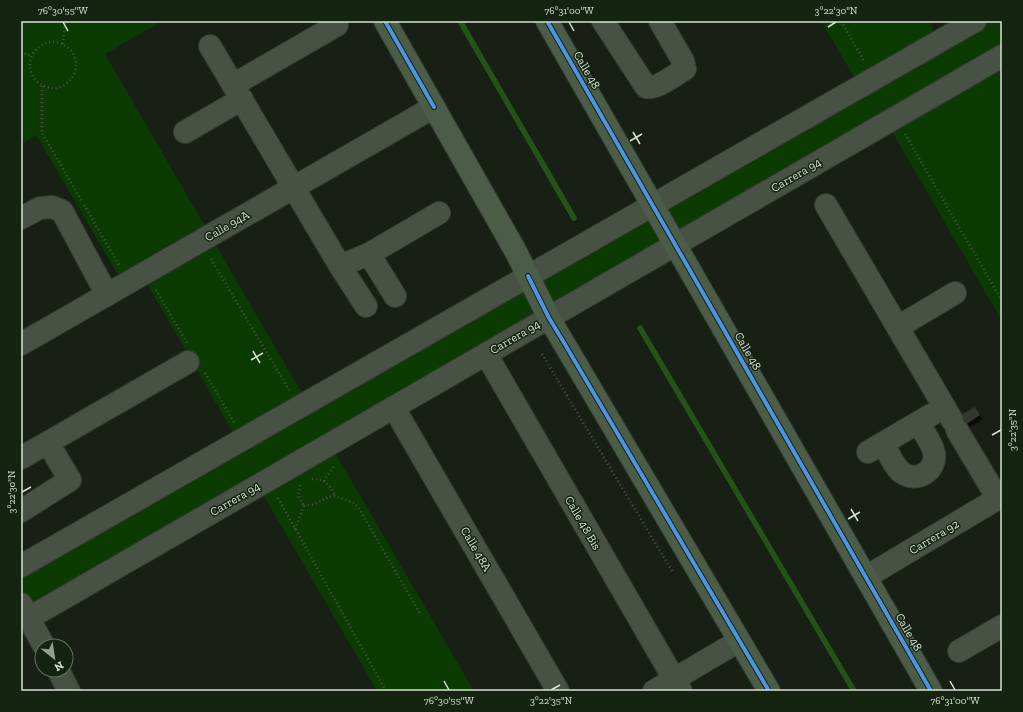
<svg xmlns="http://www.w3.org/2000/svg" width="1023" height="712" font-family="'Zilla Slab',serif">
<defs>
<filter id="shadow"><feDropShadow dx="2.5" dy="4.5" stdDeviation="0" flood-color="#0009"/></filter>
</defs>
<rect width="100%" height="100%" fill="#182015"/>
<path fill="#0c3a03" d="M21 21H162L105 54 307 402 860 87 821 21H928L940 41 975 21H1002V321L887 123 330 444 474 691H377L258 486 29 618 21 604V566L238 441 142 275 124 285 36 135 21 144Z"/>
<g fill="none" stroke-linecap="round" stroke-linejoin="round">
<path stroke="#235417" stroke-width="5.5" d="M460 21 574 218
M640 328 854 691"/>
</g>
<path fill="#31372f" filter="url(#shadow)" d="M975 407 980 415 957 430 952 420Z"/>
<g fill="none" stroke-linecap="round" stroke-linejoin="round">
<defs>
<path id="minor" d="M603 21 646 87C656 90 676 74 685 69L683 61 660 21
M210 46 340 266 366 306
M233 85 337 25
M185 132 242 99
M826 205 952 420
M21 218 40 208 52 207 62 211 107 295
M369 254 395 296
M340 266 369 254 439 213
M898 327 955 293
M21 344 434 107
M486 354 681 691
M394 408 558 691
M957 430 998 499
M883 443C888 452 893 465 901 472 916 484 937 471 934 453 932 442 923 432 918 423
M868 452 931 415
M21 458 188 362
M21 511 70 480 48 443
M21 566 975 21
M866 577 1002 496
M21 604 44 646
M29 618 1002 56
M959 651 1002 626
M58 670 69 691
M654 691 739 641"/>
<path id="major" d="M385 21 516 252 549 318 769 691
M547 21 931 691"/>
</defs>
<use href="#minor" stroke="#343a31" stroke-width="24"/>
<use href="#major" stroke="#343a31" stroke-width="24"/>
<path stroke="#4b5449" stroke-width="2.5" stroke-dasharray="1 3" stroke-linecap="butt" d="M841 21 864 61
M30 65a23 23 0 1 1 46 0a23 23 0 1 1-46 0Z
M63 44 65 21
M21 52 31 56
M42 86V133L82 201
M905 134 1002 301
M84 205 119 265
M211 259 289 390
M156 290 187 343
M542 354 672 571
M205 373 234 422
M312 479C325 478 330 485 335 496
M324 481 334 466
M300 485 298 495 304 506
M278 498 386 691
M304 506 314 504 328 497 335 496 354 503 358 507 421 615
M295 529 304 506"/>
<use href="#minor" stroke="#475245" stroke-width="22"/>
<use href="#major" stroke="#4b5c47" stroke-width="22"/>
<defs>
<path id="cycleway" d="M385 21 434 107
M547 21 931 691
M528 276 549 318 563 341 769 691"/>
</defs>
<use href="#cycleway" stroke="#152411" stroke-width="6"/>
<use href="#cycleway" stroke="#4d94e3" stroke-width="4"/>
</g>
<path fill="none" stroke="#d7e1d5" stroke-width="1.5" d="M63 22 68 31M569 22 574 31M828 27 836 22M633 132 640 144M630 141 642 134M253 351 260 363M251 360 263 353M992 435 1001 430M22 492 31 487M851 509 858 521M848 519 860 512M444 681 449 690M950 681 955 690M551 690 560 685"/>
<g text-anchor="middle" dominant-baseline="central" stroke-width="3" stroke-linejoin="round" paint-order="stroke">
<g font-size="12" fill="#d7e1d5" stroke="#152411">
<text transform="translate(587 70) rotate(60)">Calle 48</text>
<text transform="translate(796 175) rotate(-30)">Carrera 94</text>
<text transform="translate(227 226) rotate(-30)">Calle 94A</text>
<text transform="translate(515 337) rotate(-30)">Carrera 94</text>
<text transform="translate(748 351) rotate(60)">Calle 48</text>
<text transform="translate(235 499) rotate(-30)">Carrera 94</text>
<text transform="translate(583 523) rotate(60)">Calle 48 Bis</text>
<text transform="translate(934 537) rotate(-31)">Carrera 92</text>
<text transform="translate(476 549) rotate(60)">Calle 48A</text>
<text transform="translate(909 632) rotate(60)">Calle 48</text>
</g>
</g>
<rect width="1023" height="712" fill="none" stroke="#152411" stroke-width="44"/>
<g transform="translate(54 658) rotate(150)"><circle r="19" fill="#152411" stroke="#63705f"/>
<path d="M0-3L7 15L0 10L-7 15Z" fill="#949d92"/>
<text y="-6" font-size="11" font-weight="bold" text-anchor="middle" fill="#d7e1d5">N</text>
</g>
<rect x="22" y="22" width="979" height="668" fill="none" stroke="#d7e1d5" stroke-width="1.5"/>
<g font-size="10" text-anchor="middle" fill="#d7e1d5">
<text x="63" y="14">76°30'55"W</text>
<text x="569" y="14">76°31'00"W</text>
<text x="836" y="14">3°22'30"N</text>
<text transform="translate(1012 430) rotate(-90)" y="4">3°22'35"N</text>
<text transform="translate(11 492) rotate(-90)" y="4">3°22'30"N</text>
<text x="449" y="704">76°30'55"W</text>
<text x="551" y="704">3°22'35"N</text>
<text x="955" y="704">76°31'00"W</text>
</g>
</svg>
